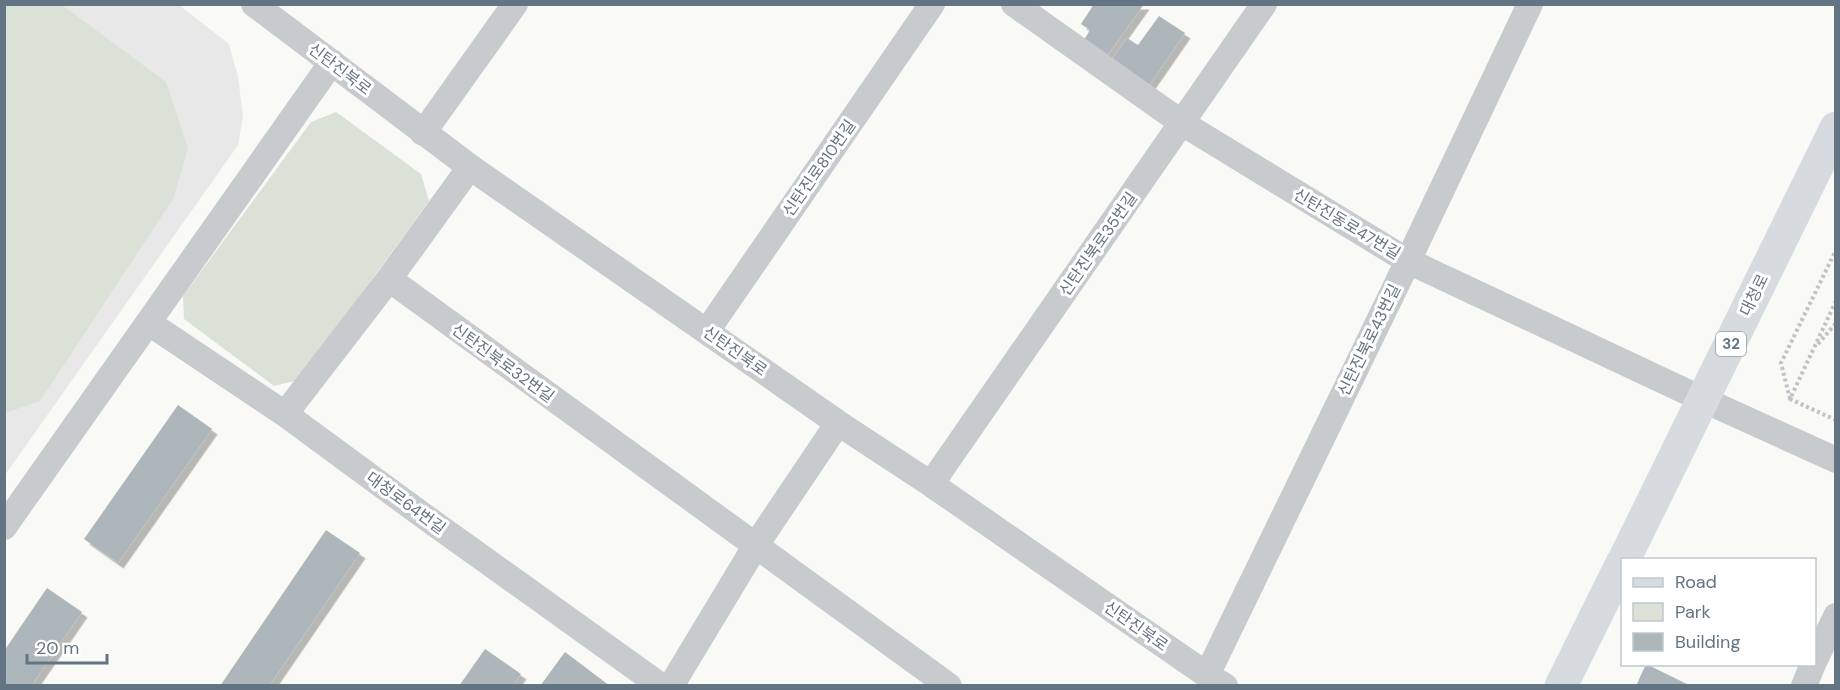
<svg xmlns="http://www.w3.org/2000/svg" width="1840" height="690" font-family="'DM Sans','Noto Sans KR',sans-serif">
<defs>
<filter id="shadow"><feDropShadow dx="5.5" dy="5.5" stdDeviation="0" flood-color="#0004"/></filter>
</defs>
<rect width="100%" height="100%" fill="#f9f9f6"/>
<path fill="#e7e8e7" d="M5 5H179L229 44 238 77 243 116 238 145 5 475Z"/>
<path fill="#dae1d7" d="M4 5H62L166 82 188 149 173 199 40 401 5 413Z
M336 112 421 174 429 201 299 380 274 386 184 319 183 296 311 122Z"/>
<path fill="#adb6bb" filter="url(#shadow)" d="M1094 4H1144L1107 56 1084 40 1090 30 1081 24Z
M1159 16 1185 33 1149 85 1112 59 1127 38 1138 45Z
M178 405 212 429 118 563 84 539Z
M326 530 360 553 269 686H220Z
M47 588 82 612 31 686H4V651Z
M485 649 521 674 512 686H459Z
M565 652 610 686H540Z
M1646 664 1691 686H1636Z"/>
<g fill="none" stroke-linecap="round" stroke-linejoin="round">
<path stroke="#c0c3c5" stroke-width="4" stroke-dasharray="3 3" stroke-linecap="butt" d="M1836 301 1790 399 1836 420
M1818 344 1836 323
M1790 399 1781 363 1836 250"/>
<path stroke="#c7cbce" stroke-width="26" d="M254 4 470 167 838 423 931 484 1207 675 1225 686
M1014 4 1182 123 1408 261 1704 400 1836 460
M423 133 515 4
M389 279 949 686
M149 323 285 414 421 514 661 686
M707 331 932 4
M285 414 389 279 470 167
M931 484 1264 4
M4 527 332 62
M1814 662 1836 616
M1207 675 1408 261 1530 4
M671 686 756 545 838 423
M1804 686 1813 664"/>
<path stroke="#d6dbdf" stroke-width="33" d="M1624 560 1836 128
M1561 686 1622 563"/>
</g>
<g text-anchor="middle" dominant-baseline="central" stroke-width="6" stroke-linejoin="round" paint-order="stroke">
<rect fill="#fff" stroke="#929ea8" stroke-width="1.5" x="1716" y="332" width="30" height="24" rx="4.5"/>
<g font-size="15" font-weight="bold" fill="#637483">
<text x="1731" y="344">32</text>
</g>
<g font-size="16" fill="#637483" stroke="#fff">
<text transform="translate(340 69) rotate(37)">신탄진북로</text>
<text transform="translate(819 168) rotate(-55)">신탄진로810번길</text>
<text transform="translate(1347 224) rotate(31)">신탄진동로47번길</text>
<text transform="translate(1098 244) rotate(-55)">신탄진북로35번길</text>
<text transform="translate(1754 295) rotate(-64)">대청로</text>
<text transform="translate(1369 340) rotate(-64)">신탄진북로43번길</text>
<text transform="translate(735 351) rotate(35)">신탄진북로</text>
<text transform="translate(503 363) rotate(36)">신탄진북로32번길</text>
<text transform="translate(406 503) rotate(36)">대청로64번길</text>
<text transform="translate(1136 626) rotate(35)">신탄진북로</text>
</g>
</g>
<rect width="1840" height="690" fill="none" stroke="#637483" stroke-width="12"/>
<rect x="1621" y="558" width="195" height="108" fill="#ffffff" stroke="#c1c7cd" stroke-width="1.5"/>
<rect x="1633" y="578" width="30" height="9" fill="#d6dbdf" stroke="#c1c7cd" stroke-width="1.5"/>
<text x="1675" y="588" font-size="18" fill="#637483">Road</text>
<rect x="1633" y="603" width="30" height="18" fill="#dae1d7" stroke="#c1c7cd" stroke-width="1.5"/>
<text x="1675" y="618" font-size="18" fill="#637483">Park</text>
<rect x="1633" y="633" width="30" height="18" fill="#adb6bb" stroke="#c1c7cd" stroke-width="1.5"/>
<text x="1675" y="648" font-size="18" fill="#637483">Building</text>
<path d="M27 654v9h80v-9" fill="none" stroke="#637483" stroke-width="3"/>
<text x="36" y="654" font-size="18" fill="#637483" stroke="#ffffff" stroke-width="4.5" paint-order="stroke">20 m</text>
</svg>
